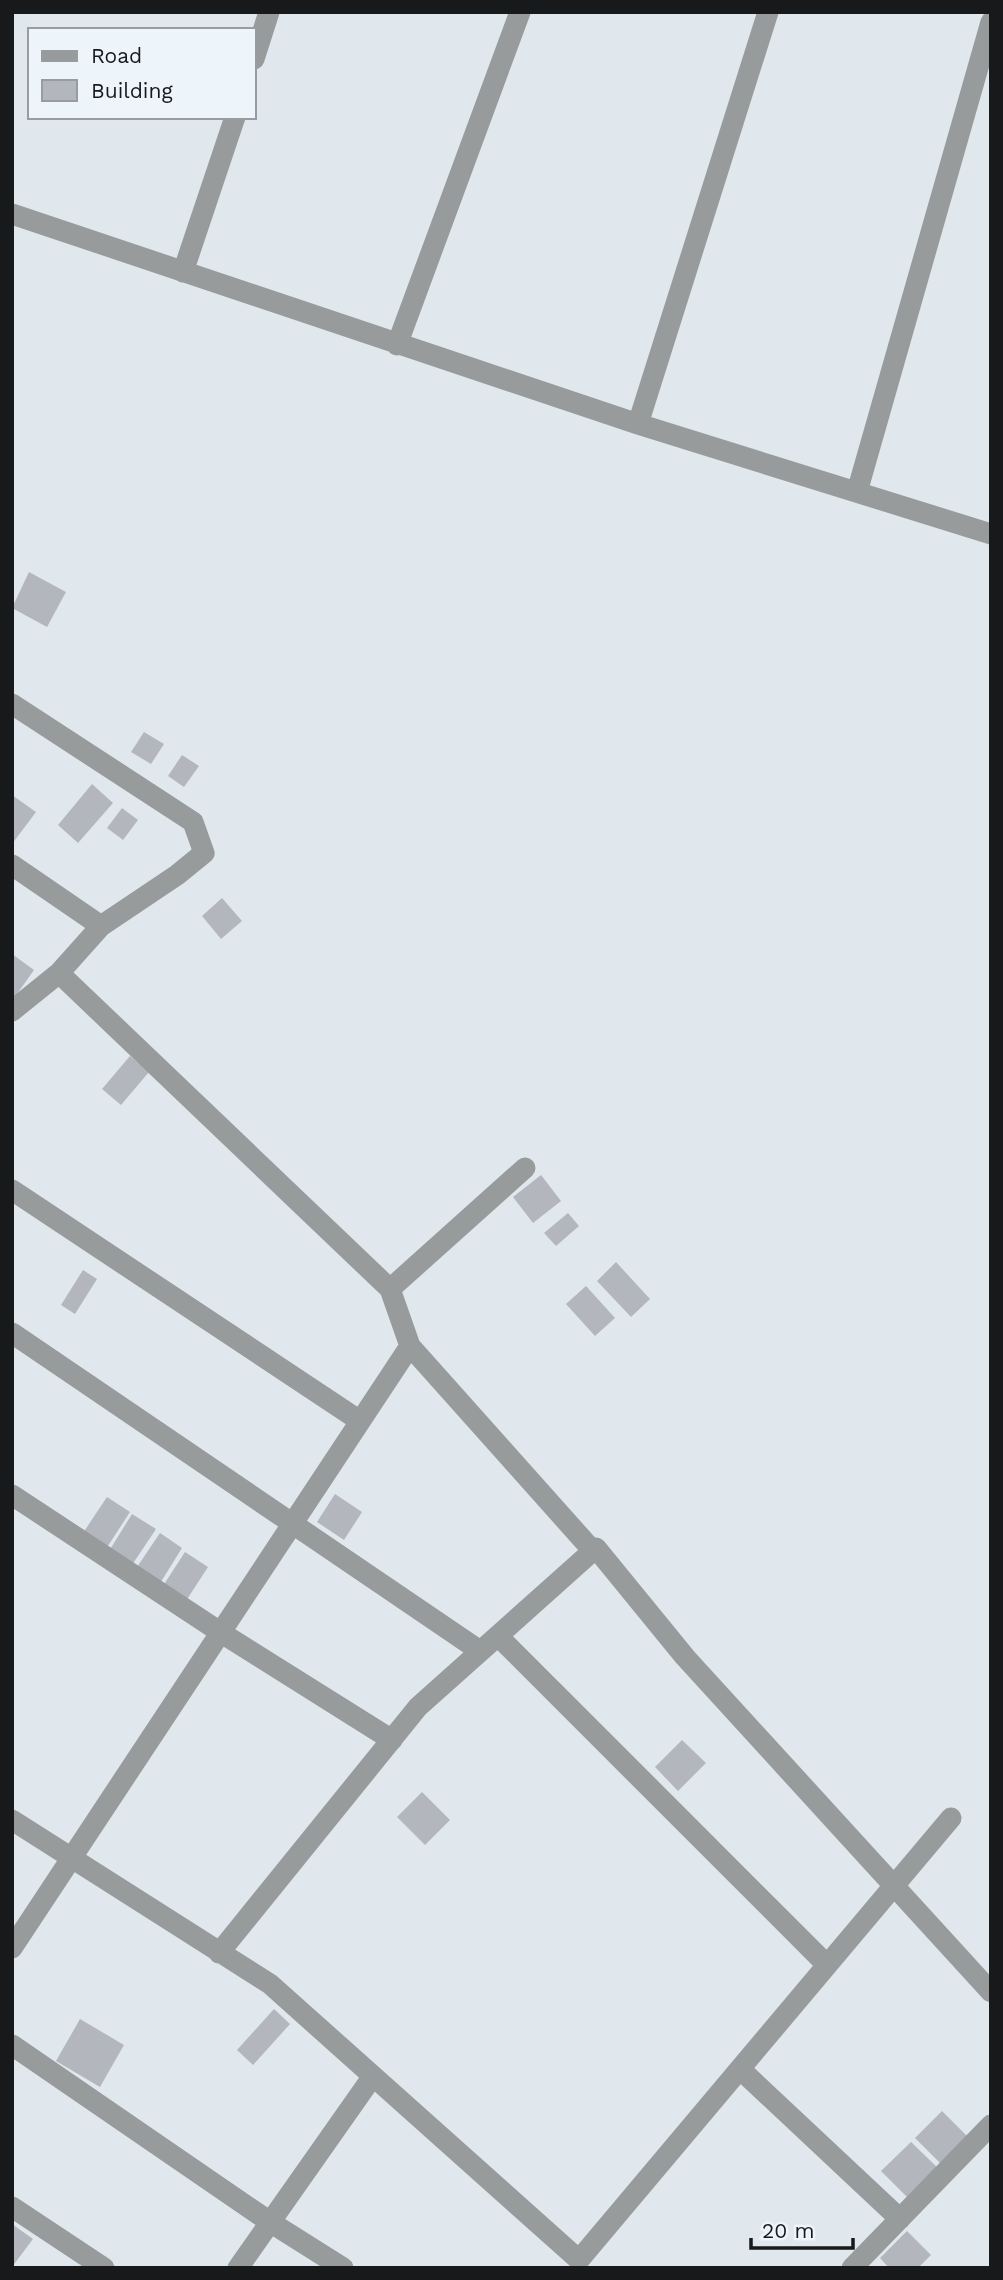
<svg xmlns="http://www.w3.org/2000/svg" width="1003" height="2280" font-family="'Work Sans',sans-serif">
<rect width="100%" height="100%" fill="#e0e7ed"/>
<path fill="#b4b6be" d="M29 572 66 592 47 627 12 608Z
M144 732 164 744 151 764 131 752Z
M182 755 199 766 184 787 168 776Z
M92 784 113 803 78 843 58 825Z
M12 795 36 812 12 844Z
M122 808 138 820 123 840 107 828Z
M222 898 242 921 221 939 202 916Z
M12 954 34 970 12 1001Z
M130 1056 149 1072 121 1105 102 1089Z
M541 1175 561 1201 533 1223 513 1197Z
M568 1213 579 1226 556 1246 544 1233Z
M616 1262 650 1299 631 1317 597 1281Z
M83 1270 97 1279 75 1314 61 1305Z
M586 1286 615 1318 595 1336 566 1304Z
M335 1494 362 1512 344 1540 317 1522Z
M107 1497 130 1512 106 1549 83 1533Z
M132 1514 156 1529 132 1565 109 1551Z
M160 1533 182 1548 159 1585 135 1570Z
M185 1552 208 1567 184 1604 161 1589Z
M682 1740 706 1763 678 1791 655 1767Z
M422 1792 450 1820 425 1845 397 1817Z
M274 2009 290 2024 253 2065 237 2050Z
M80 2019 124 2045 100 2087 56 2061Z
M942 2111 972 2141 945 2168 915 2138Z
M911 2142 942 2172 912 2202 881 2171Z
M12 2224 33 2239 12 2267Z
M907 2231 931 2255 918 2268H889L880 2258Z"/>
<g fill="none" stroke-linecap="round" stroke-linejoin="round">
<path stroke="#979b9c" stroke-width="21" d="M254 59 269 12
M12 214 638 424 991 534
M183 272 235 117
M397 345 520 12
M638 424 768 12
M857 492 991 22
M12 704 193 822 204 853 177 875 101 926 59 973 12 1011
M12 865 101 926
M12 1190 360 1421
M390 1289 525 1168
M12 1333 480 1651
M410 1346 593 1551
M12 1495 220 1632 392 1740
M498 1636 827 1965
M12 1820 270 1984 579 2260 951 1818
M12 1948 410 1346 390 1289 59 973
M219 1953 418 1707 596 1548 685 1657 991 1992
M12 2045 270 2222 343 2268
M740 2069 900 2219
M12 2207 104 2268
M238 2268 373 2076
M852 2268 991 2125"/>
</g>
<rect width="1003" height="2280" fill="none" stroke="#17191b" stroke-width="28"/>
<rect x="28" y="28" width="228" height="91" fill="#edf4fa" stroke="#979ca1" stroke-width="2"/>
<rect x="42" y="51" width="35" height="10" fill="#979b9c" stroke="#979ca1" stroke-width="2"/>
<text x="91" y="63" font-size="21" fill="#17191b">Road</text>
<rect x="42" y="80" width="35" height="21" fill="#b4b6be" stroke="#979ca1" stroke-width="2"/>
<text x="91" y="98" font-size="21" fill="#17191b">Building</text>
<path d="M751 2238v10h102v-10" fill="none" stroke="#17191b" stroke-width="3.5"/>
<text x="762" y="2238" font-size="21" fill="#17191b" stroke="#edf4fa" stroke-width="5" paint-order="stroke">20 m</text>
</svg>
